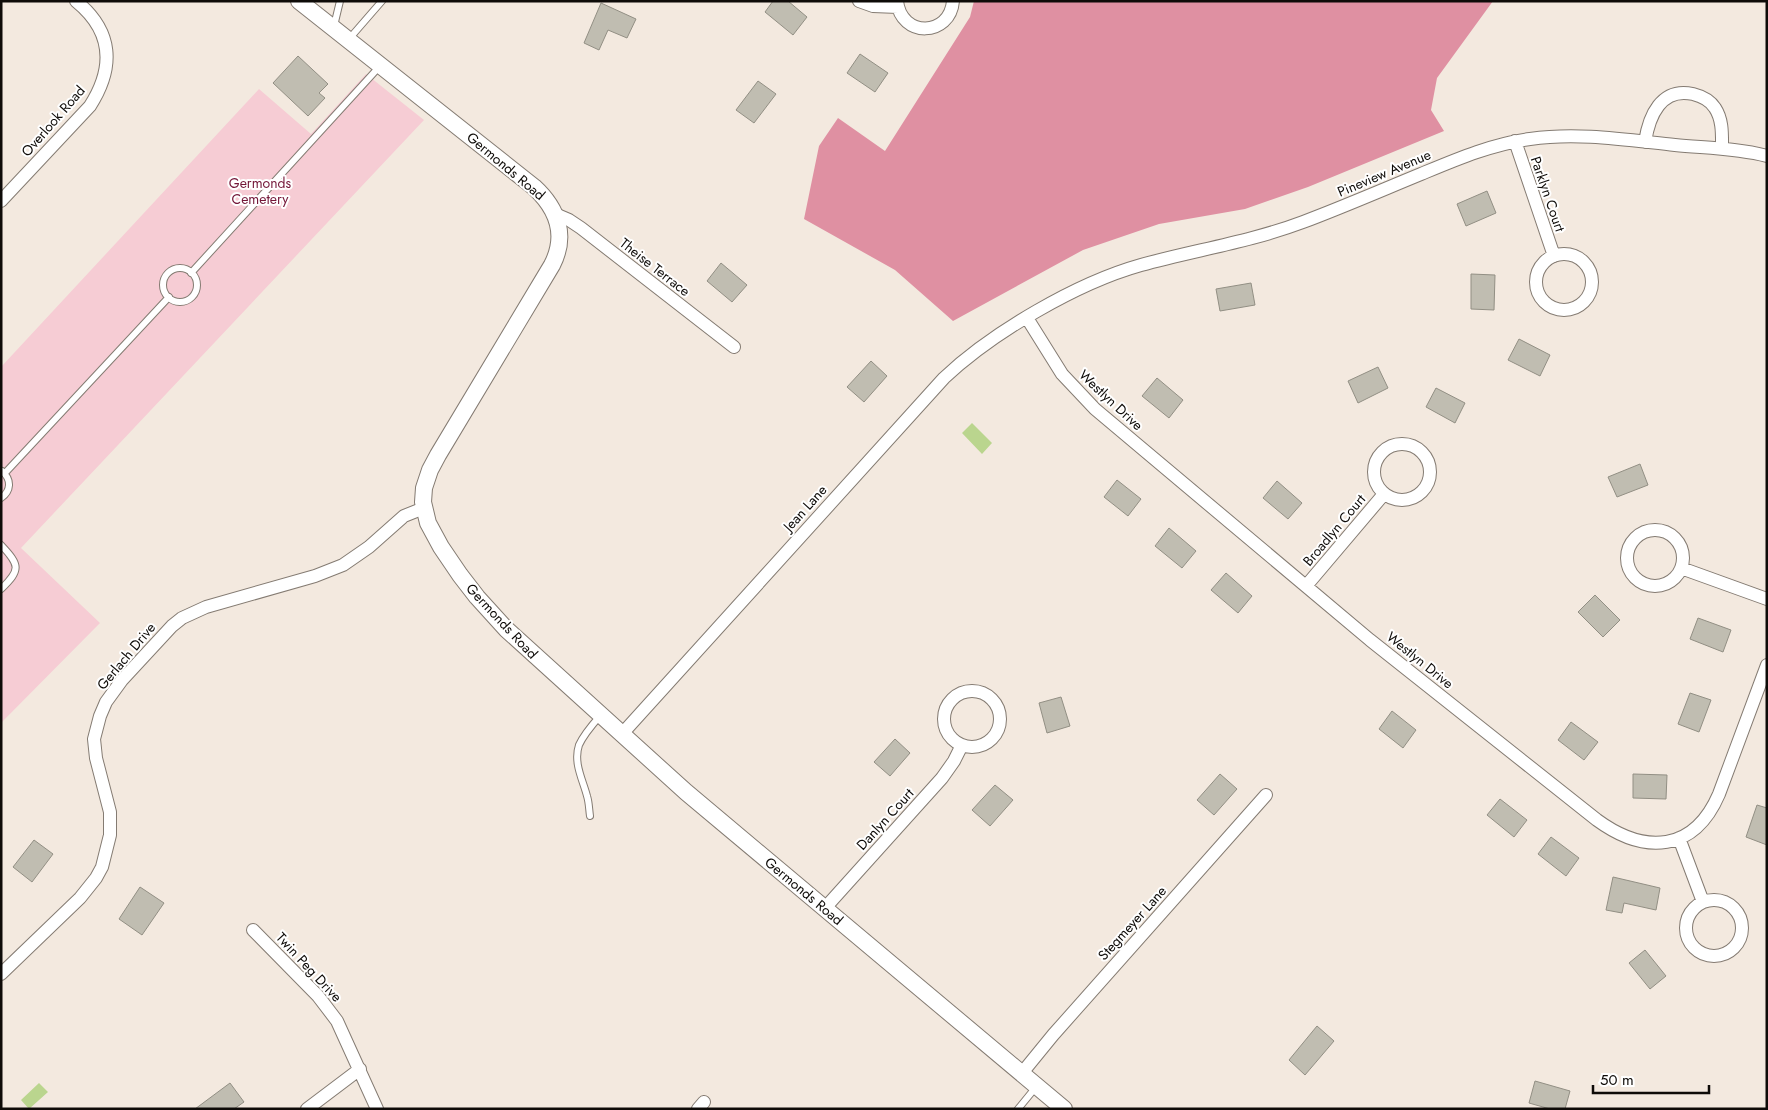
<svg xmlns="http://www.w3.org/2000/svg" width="1768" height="1110" font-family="Jost,sans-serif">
<rect width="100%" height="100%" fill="#f3e9df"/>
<path fill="#f6ccd4" d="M366 74 424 120 21 548 100 623 1 723V367L259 89 311 134Z"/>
<path fill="#df90a2" d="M974 1H1493L1437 78 1431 110 1444 131 1308 187 1245 209 1159 224 1083 250 953 321 895 270 804 219 819 146 838 118 885 151 970 17Z"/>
<path fill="#bad58e" d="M972 423 992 443 982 454 962 433Z
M39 1083 48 1092 29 1109 21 1100Z"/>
<path fill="#c0bdb1" stroke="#928f84" d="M773 1H788L807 17 793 35 765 12Z
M601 3 636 19 627 38 608 30 599 50 584 43Z
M860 54 888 73 875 92 847 73Z
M298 56 328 84 319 93 325 98 308 116 273 83Z
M758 81 776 94 754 123 736 110Z
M1487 191 1496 213 1466 226 1457 204Z
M721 263 747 285 732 302 707 281Z
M1471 274 1495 275 1494 310 1471 309Z
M1251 283 1255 305 1220 311 1216 289Z
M1519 339 1550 355 1540 376 1508 360Z
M871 361 887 376 864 402 847 387Z
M1378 367 1388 388 1358 403 1348 381Z
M1157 378 1183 400 1169 418 1142 396Z
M1436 388 1465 403 1455 423 1426 407Z
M1640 464 1648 485 1617 497 1608 477Z
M1117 480 1141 499 1128 516 1104 497Z
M1277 481 1302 503 1288 519 1263 498Z
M1169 528 1196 551 1182 568 1155 546Z
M1226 573 1252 596 1238 613 1211 590Z
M1595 595 1620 620 1603 637 1578 612Z
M1698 618 1731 630 1723 652 1690 639Z
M1690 693 1711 700 1699 732 1678 724Z
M1061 697 1070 726 1047 733 1039 703Z
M1392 711 1416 730 1403 748 1379 729Z
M1571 722 1598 742 1584 760 1558 740Z
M895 739 910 753 890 776 874 762Z
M1220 774 1237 789 1214 815 1197 800Z
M1633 774 1667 775 1666 799 1633 798Z
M995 785 1013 800 990 826 972 810Z
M1500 799 1527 820 1514 837 1487 815Z
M1757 805 1767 808V845L1746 837Z
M1551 837 1579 858 1566 876 1538 854Z
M34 840 53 854 32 882 13 867Z
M1613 877 1660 888 1656 910 1624 903 1622 913 1606 910Z
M140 887 164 903 142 935 119 919Z
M1645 950 1666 976 1650 989 1629 963Z
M1317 1026 1334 1041 1305 1075 1289 1060Z
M1535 1081 1570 1091 1565 1109H1550L1529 1103Z
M230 1083 244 1102 234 1109H195Z"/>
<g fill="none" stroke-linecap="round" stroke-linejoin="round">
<defs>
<path id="service" d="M334 26 340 1
M349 39 382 1
M163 285a17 17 0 1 1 34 0a17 17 0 1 1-34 0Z
M191 273 380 66
M5 473 169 297
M1 498C11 491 12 480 2 471
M1 545C20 565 21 570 1 589
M590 816C589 809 589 802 587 796 583 780 573 763 579 745 584 734 592 725 600 716
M1018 1109 1036 1087"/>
<path id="minor" d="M859 1 873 6 898 7
M897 1C901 38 950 37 953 1
M1515 141 1554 256
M1645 142C1649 116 1661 87 1693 94 1701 96 1710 100 1715 108 1723 120 1722 135 1722 149
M1 201 90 106C115 67 113 31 76 1
M555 214 569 220 581 228 734 347
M1536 282a28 28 0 1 1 56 0a28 28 0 1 1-56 0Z
M1027 318 1062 374 1095 409 1370 640 1597 820C1645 855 1694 852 1719 794L1767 665
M1374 472a28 28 0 1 1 56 0a28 28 0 1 1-56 0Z
M1627 558a28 28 0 1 1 56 0a28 28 0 1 1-56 0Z
M1681 568 1767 599
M1306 586 1384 494
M944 719a28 28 0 1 1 56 0a28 28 0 1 1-56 0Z
M621 735 944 378C993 332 1077 283 1141 265 1195 250 1250 242 1303 222 1343 207 1382 190 1421 174 1457 159 1492 144 1530 139 1578 132 1627 140 1675 145 1705 148 1737 148 1767 156
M1679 838 1703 902
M1686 928a28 28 0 1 1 56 0a28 28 0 1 1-56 0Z
M825 908 942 778 954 761 962 745
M253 930 318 996 337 1021 377 1109
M1 974 80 898 96 878 102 867 110 835V812L96 758 94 739 100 716 106 702 122 680 172 626 182 618 206 607 315 576 343 565 369 547 404 516 424 508
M1022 1073 1053 1035 1266 795
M307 1109 360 1069
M698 1109 704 1102"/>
<path id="tertiary" d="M299 1 534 187C558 209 567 236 552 265L438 455 430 470 424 488 423 502 428 523 441 547 460 575 477 597 506 629 686 792 1064 1109"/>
</defs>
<use href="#service" stroke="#847b72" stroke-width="8"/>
<use href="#minor" stroke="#847b72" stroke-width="14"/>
<use href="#tertiary" stroke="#847b72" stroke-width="18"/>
<use href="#service" stroke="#fff" stroke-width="6"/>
<use href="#minor" stroke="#fff" stroke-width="12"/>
<use href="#tertiary" stroke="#fff" stroke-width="16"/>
</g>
<g text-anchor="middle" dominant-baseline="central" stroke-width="4" stroke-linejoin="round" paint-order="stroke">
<g font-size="14" fill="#0e0b08" stroke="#fff">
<text transform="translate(53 121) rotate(-49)">Overlook Road</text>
<text transform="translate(506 166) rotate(40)">Germonds Road</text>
<text transform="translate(1384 173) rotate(-23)">Pineview Avenue</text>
<text transform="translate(1548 194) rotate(71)">Parklyn Court</text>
<text transform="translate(655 267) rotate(38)">Theise Terrace</text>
<text transform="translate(1111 400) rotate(43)">Westlyn Drive</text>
<text transform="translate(805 508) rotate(-48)">Jean Lane</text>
<text transform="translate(1334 530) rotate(-50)">Broadlyn Court</text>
<text transform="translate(502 621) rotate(47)">Germonds Road</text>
<text transform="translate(126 656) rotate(-50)">Gerlach Drive</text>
<text transform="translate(1420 660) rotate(39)">Westlyn Drive</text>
<text transform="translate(885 819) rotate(-48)">Danlyn Court</text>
<text transform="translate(804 891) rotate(40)">Germonds Road</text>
<text transform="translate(1132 923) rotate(-48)">Stegmeyer Lane</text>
<text transform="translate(309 967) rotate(47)">Twin Peg Drive</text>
</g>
<g font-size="14" fill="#731638" stroke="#fff">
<text x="260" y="183">Germonds<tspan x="260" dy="16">Cemetery</tspan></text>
</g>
</g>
<rect width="1768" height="1110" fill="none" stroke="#0e0b08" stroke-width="5"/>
<path d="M1593 1085v8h116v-8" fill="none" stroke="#0e0b08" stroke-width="2.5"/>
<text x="1600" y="1085" font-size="15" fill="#0e0b08" stroke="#ffffff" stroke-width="4" paint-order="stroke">50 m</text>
</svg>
